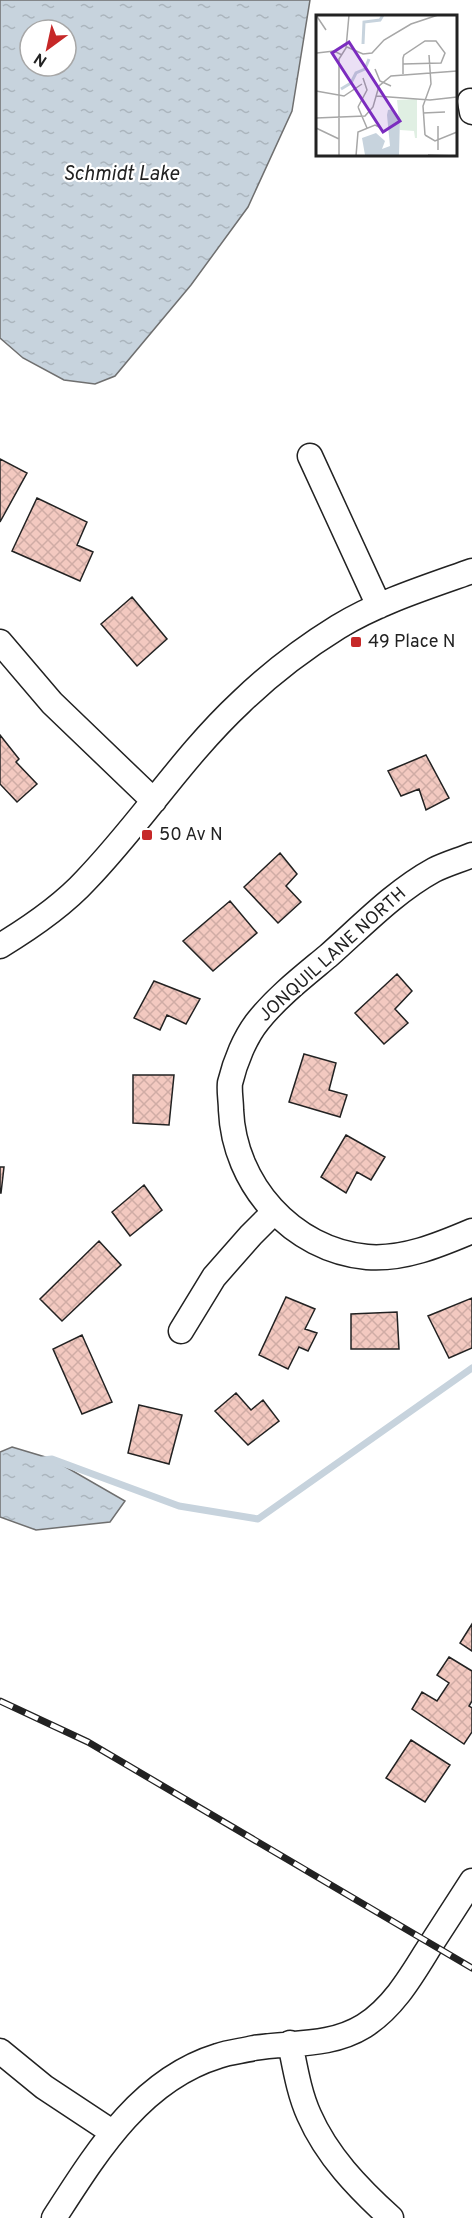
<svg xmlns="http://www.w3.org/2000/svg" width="472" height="2218" font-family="Overpass,sans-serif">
<defs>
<pattern id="water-ripples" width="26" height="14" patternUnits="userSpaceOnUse" patternTransform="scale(1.5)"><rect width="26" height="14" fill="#c7d3dd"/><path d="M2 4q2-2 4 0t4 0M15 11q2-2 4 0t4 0" fill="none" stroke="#abb5bd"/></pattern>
<pattern id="building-cross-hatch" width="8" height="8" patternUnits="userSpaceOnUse" patternTransform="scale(1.5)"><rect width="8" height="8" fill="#f3c9c0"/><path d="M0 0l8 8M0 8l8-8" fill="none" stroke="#d0aca5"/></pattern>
</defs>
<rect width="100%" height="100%" fill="#fff"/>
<path fill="url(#water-ripples)" stroke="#6f6f6f" stroke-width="1.5" fill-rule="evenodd" d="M0 0H310L292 111 248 207 191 285 115 376 95 384 64 380 23 358 0 338ZM30 30H66V66H30Z
M12 1447 52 1459 125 1501 110 1522 36 1530 0 1517V1452Z"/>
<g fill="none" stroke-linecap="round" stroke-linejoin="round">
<path stroke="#c7d3dd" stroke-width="7" d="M43 1460 52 1459 179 1506 258 1519 472 1368"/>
</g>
<path fill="url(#building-cross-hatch)" stroke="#222" stroke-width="1.5" d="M0 459 27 473 0 522Z
M37 498 87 522 77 545 93 552 80 581 12 551Z
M132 597 167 639 137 666 101 624Z
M0 735 19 759 16 762 37 784 17 802 0 784Z
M426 755 449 798 426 810 419 789 401 796 388 771Z
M280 853 297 874 286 886 301 902 278 923 244 887Z
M230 901 257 933 213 971 183 941Z
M397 974 412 991 395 1009 408 1023 384 1044 355 1013Z
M154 981 200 999 186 1024 167 1015 160 1030 134 1018Z
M304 1054 336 1063 329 1090 347 1095 340 1117 289 1102Z
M133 1075H174L169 1125 133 1123Z
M346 1135 385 1157 371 1180 357 1172 346 1193 321 1177Z
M0 1167H4L1 1193H0Z
M144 1185 162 1210 130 1236 112 1212Z
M99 1241 121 1265 62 1321 40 1299Z
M286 1297 315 1309 305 1329 317 1333 308 1351 299 1347 288 1369 259 1355Z
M472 1298V1348L449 1358 428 1316Z
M397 1312 399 1349H351V1314Z
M82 1335 112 1402 82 1414 53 1349Z
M236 1393 251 1410 263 1400 279 1421 248 1445 215 1411Z
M139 1405 182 1415 169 1464 128 1453Z
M472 1624V1651L460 1643Z
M449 1657 472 1671V1701L469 1706 472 1708V1732L464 1744 412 1709 422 1692 437 1701 449 1683 437 1675Z
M411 1740 450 1765 425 1802 386 1778Z"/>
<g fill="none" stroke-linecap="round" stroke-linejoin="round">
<defs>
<path id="minor" d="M470 101 472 112
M310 456 379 606
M0 642 52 703 154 801
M472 855C460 860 446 864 434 870 394 892 362 926 328 956 304 976 278 996 258 1021 245 1037 235 1062 230 1083 229 1091 231 1101 231 1110 234 1184 292 1250 367 1257 403 1260 439 1245 472 1231
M0 946C28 929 64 904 86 880 141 823 183 756 241 702 270 674 304 648 338 627 379 602 427 587 472 571
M181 1331 214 1277 251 1235 274 1212
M290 2043C295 2067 299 2093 309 2115 327 2156 358 2188 391 2218
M0 2051 44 2087 112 2132
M54 2218C96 2153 140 2080 218 2056 229 2052 242 2051 254 2048 291 2042 330 2047 364 2026 394 2007 412 1975 430 1946 444 1924 458 1903 472 1881"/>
</defs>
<use href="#minor" stroke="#222" stroke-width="27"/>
<use href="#minor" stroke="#fff" stroke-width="24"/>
<defs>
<path id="rail" d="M0 1701 88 1742 472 1968"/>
</defs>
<use href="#rail" stroke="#222" stroke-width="7"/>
<use href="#rail" stroke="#fff" stroke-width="4.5" stroke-dasharray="14" stroke-linecap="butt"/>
</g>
<g fill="#c62828" stroke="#fff" stroke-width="2">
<rect x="350" y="636" width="12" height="12" rx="3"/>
<rect x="141" y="829" width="12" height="12" rx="3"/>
</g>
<g text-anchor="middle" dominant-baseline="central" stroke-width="4.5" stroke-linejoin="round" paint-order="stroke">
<g font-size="18" fill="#222" stroke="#fff" text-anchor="start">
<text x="368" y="642">49 Place N</text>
<text x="159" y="835">50 Av N</text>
</g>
<g font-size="18" fill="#222" stroke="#fff">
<text transform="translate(333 955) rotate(-42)">JONQUIL LANE NORTH</text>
</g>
<g font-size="20" font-style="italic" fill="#222" stroke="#fff">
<text x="121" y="175">Schmidt Lake</text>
</g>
</g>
<g transform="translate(316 15)">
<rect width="141" height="141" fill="#fff"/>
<path d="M101 84V123H99L98 116 84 115 81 85Z" fill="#e0efe3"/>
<path d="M77 94 84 103 83 140H49L46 123 60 118 69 126 66 134 74 131 71 100 72 95Z" fill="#c7d3dd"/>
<path fill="none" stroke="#c7d3dd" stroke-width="3" d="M47 29 48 7 64 5 67 0M25 74 35 68 40 58 49 54 53 44"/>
<path fill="none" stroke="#a7a7a7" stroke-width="1.5" d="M0 0 10 15M31 32 47 39 56 38 68 25 95 9 122 0M1 38 18 36 26 40M59 54 64 66 75 71M87 59V43L88 40 109 26H120L129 38 125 48 87 49M0 76 28 81 46 69M60 81 114 85 141 82M42 92 51 75 47 63M42 92 51 113M107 98 129 97M0 103 49 101 57 92 63 71 75 61 141 56M122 111V135M0 113 23 124M109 120 107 91 115 69 113 40M109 120 119 126 141 117M112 140 140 141M23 141V44L30 33 33 0M40 141 42 117 59 110 65 113"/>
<path fill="#7b2cbf" fill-opacity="0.15" stroke="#7b2cbf" stroke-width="3" d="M33 27 84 106 67 117 16 38Z"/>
<rect width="141" height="141" fill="none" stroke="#222" stroke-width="3"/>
</g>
<g transform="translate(48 48) rotate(213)"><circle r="28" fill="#ffffff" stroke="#a7a7a7" stroke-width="1.5"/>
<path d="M0-4.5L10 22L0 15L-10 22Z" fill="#c62828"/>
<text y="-9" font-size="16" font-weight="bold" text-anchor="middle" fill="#222222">N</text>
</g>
</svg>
